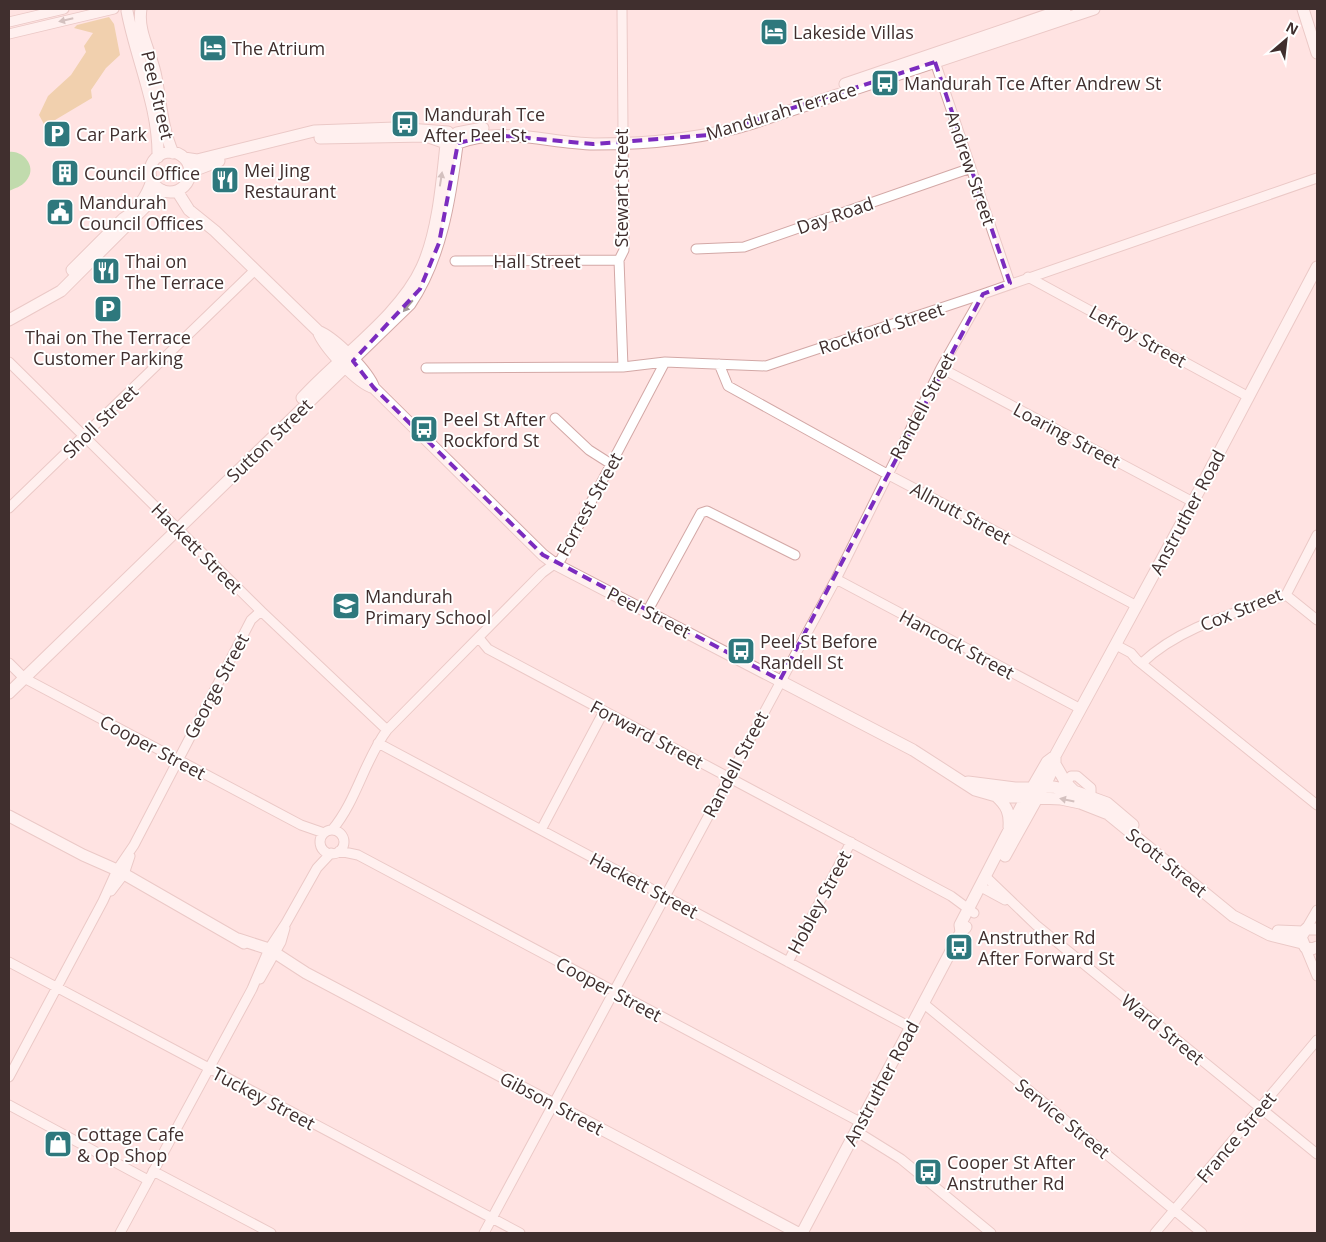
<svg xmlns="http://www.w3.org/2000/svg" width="1326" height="1242" font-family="'Open Sans',sans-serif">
<rect width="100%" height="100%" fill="#ffe3e2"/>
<path fill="#dfb86f" d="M109 17 114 24 120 55 106 68 91 90 92 98 45 126 39 115 48 96 71 75 86 52 84 46 93 33 74 28 77 25Z"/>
<path fill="#77d16d" d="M9 152C24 150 38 168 26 181 21 187 15 188 9 191Z"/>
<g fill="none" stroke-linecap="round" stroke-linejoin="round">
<defs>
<path id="street" d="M622 9 624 250 619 260 623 367
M9 22 64 9
M9 34 114 9
M933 56 1010 283
M696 249 744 247 971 168
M455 261 619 260
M1028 277 1247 396
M9 362 261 611 387 730
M719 364 728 386 887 474 1137 606
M426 368 623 367 665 362 766 366 983 294 1317 178
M941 368 1193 502
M555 418 589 450 611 464
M9 508 255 270
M836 579 1079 708
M1286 595 1317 620
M648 610 701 513 707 511 795 555
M479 638 488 649 951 896 974 913
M1116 645 1131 653 1137 660 1317 805
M9 663 24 678 301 825 324 833
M1142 663C1181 626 1236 613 1286 595L1317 535
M378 743 910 1027
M1068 780 1071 776H1077L1091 788V796
M332 830C357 800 364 761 387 730L542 573 561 559 665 362
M541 830 604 711
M320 842a12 12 0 1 1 24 0a12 12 0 1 1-24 0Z
M339 851 358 855 860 1122
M986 877 1036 925 1317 1154
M981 887 1005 900
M111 891 124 874 130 856
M1306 929 1317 910
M1305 947 1317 976
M9 962 520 1233
M788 962 851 842
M260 979 281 942 285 928
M923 1003 1202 1233
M9 1077 103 901 117 870 134 845 251 620 261 611
M9 1105 148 1180
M856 1131 901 1159 991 1233
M153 1171 271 1233
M120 1233 252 989 269 949 286 923 317 868 331 853
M484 1233 836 579 941 368 983 294
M1155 1233 1317 1040"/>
<path id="secondary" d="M141 9C137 32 152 54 156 77 161 103 162 128 173 153
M1303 9 1317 53
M127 11C136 59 159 107 158 157
M845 84 1065 9
M457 133 483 128
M320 138 426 136 446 143
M458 143C503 126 548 143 594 144 647 144 703 139 753 123L1094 9
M150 172a20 20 0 1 1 40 0a20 20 0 1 1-40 0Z
M184 158 197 160 314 131 395 128 448 132
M190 176 198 169 219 161
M177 191 189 210 215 231 318 331C335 338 368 371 374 388
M72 270 123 219C137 210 147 197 152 180
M9 320 61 291 162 190
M318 331C324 347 357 383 374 388L543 555 555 564 913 750 975 790 996 796 1061 799 1080 803 1108 814 1233 916 1270 935 1302 943
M302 398C338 358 400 316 422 267 438 232 442 182 446 144
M9 693 410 304C441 258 450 199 457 145
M1055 764 1066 783 1074 791
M968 782 1015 788 1053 787 1074 791 1107 803 1133 825
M996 796C1007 806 1010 813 1009 827
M9 816 83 855 117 870 244 943
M1005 856 1049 777 1055 764V756
M1317 929H1306L1301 937 1305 947 1312 949 1317 947
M1278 931 1303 932
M961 932 960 925 1021 807 1047 762 1055 756 1193 502 1317 267
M238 939 269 949 306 973 798 1233
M802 1233 961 932 966 927"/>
</defs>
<use href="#street" stroke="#d3a8a6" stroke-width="11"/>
<use href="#secondary" stroke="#d3a8a6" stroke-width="13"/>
<use href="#street" stroke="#fff" stroke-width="9"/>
<use href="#secondary" stroke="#fff" stroke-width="11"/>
</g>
<defs><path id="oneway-solid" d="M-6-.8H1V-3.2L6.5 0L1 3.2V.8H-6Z" transform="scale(1.25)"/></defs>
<g fill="#a09796">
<use href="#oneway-solid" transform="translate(66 20) rotate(167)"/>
<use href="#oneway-solid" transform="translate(441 179) rotate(-81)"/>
<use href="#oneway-solid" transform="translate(408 306) rotate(130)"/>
<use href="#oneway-solid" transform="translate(1067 800) rotate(-168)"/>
</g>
<path d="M0 0H1326V1242H0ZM935 62 1010 283 983 294 780 680 543 555 374 388 353 361 420 289 439 243 458 143 494 135 593 144 709 135Z" fill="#ffe3e2" fill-opacity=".55" fill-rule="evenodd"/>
<path fill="none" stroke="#7b2cbf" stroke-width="4" stroke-dasharray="10 6" stroke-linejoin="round" d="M935 62 1010 283 983 294 780 680 543 555 374 388 353 361 420 289 439 243 458 143 494 135 593 144 709 135Z"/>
<defs>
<symbol id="hotel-square" viewBox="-11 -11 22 22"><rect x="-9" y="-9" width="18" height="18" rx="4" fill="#2e787d" stroke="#fff"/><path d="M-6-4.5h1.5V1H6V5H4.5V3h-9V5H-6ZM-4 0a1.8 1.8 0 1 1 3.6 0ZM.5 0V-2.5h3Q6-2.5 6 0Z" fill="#fff"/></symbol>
<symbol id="bus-square" viewBox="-11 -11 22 22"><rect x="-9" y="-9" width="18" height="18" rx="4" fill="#2e787d" stroke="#fff"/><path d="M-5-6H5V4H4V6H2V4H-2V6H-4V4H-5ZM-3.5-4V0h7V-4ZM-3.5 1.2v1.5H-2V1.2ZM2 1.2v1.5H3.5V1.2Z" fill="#fff"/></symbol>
<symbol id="parking-square" viewBox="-11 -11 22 22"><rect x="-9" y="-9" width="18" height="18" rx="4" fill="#2e787d" stroke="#fff"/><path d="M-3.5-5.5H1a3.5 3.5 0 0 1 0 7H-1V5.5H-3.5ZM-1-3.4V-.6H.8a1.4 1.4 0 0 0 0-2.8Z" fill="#fff"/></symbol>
<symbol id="building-square" viewBox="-11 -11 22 22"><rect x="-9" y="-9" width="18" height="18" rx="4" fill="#2e787d" stroke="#fff"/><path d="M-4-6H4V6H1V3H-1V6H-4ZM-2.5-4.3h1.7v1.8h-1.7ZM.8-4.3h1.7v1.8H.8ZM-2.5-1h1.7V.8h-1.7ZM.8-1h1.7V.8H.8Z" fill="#fff"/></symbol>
<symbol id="restaurant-square" viewBox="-11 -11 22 22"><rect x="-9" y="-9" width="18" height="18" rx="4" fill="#2e787d" stroke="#fff"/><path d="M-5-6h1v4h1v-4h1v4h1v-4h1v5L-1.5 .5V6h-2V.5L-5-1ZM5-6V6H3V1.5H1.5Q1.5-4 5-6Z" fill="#fff"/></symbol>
<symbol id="civic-square" viewBox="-11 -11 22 22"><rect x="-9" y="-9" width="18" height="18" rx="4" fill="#2e787d" stroke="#fff"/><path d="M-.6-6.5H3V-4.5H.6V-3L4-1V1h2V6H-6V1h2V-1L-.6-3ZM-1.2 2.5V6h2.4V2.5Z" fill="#fff"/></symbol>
<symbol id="school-square" viewBox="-11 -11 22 22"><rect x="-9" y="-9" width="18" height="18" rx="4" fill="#2e787d" stroke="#fff"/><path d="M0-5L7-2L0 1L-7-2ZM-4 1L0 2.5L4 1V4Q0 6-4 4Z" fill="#fff"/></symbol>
<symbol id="shop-square" viewBox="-11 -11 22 22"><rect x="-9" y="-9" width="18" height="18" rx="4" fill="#2e787d" stroke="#fff"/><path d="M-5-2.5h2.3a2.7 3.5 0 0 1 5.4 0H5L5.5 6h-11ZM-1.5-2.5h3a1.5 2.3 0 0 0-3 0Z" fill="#fff"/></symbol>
</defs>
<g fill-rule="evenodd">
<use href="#hotel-square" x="758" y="16" width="32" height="32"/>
<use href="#hotel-square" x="197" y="32" width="32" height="32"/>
<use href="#bus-square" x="869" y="67" width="32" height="32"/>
<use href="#bus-square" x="389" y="108" width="32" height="32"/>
<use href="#parking-square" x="41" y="118" width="32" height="32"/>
<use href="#building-square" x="49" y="157" width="32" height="32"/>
<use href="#restaurant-square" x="209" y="164" width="32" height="32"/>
<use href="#civic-square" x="44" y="196" width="32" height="32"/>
<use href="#restaurant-square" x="90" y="255" width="32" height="32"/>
<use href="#parking-square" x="92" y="293" width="32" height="32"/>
<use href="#bus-square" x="408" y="413" width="32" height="32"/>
<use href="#school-square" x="330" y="590" width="32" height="32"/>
<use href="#bus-square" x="725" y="635" width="32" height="32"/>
<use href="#bus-square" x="943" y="931" width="32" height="32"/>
<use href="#shop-square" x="42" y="1128" width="32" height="32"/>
<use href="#bus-square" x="912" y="1156" width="32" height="32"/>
</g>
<g text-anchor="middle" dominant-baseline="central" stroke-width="4" stroke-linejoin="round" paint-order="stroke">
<g font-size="18" fill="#402f2e" stroke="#fff" text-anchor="start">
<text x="793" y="32">Lakeside Villas</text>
<text x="232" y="48">The Atrium</text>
<text x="904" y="83">Mandurah Tce After Andrew St</text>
<text x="424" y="114">Mandurah Tce<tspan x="424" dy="21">After Peel St</tspan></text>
<text x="76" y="134">Car Park</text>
<text x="244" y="170">Mei Jing<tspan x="244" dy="21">Restaurant</tspan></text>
<text x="84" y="173">Council Office</text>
<text x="79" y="202">Mandurah<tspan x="79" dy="21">Council Offices</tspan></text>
<text x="125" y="261">Thai on<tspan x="125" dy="21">The Terrace</tspan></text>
<text x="108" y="337" text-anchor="middle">Thai on The Terrace<tspan x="108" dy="21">Customer Parking</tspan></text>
<text x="443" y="419">Peel St After<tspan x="443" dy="21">Rockford St</tspan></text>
<text x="365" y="596">Mandurah<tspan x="365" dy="21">Primary School</tspan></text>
<text x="760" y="641">Peel St Before<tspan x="760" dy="21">Randell St</tspan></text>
<text x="978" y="937">Anstruther Rd<tspan x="978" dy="21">After Forward St</tspan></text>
<text x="77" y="1134">Cottage Cafe<tspan x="77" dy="21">&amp; Op Shop</tspan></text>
<text x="947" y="1162">Cooper St After<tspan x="947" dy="21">Anstruther Rd</tspan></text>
</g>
<g font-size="18" fill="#402f2e" stroke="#fff">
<text transform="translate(158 95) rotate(77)">Peel Street</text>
<text transform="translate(781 111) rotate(-17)">Mandurah Terrace</text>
<text transform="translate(971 168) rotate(71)">Andrew Street</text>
<text transform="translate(621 188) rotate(-90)">Stewart Street</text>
<text transform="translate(835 215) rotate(-19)">Day Road</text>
<text x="537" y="261">Hall Street</text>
<text transform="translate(881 328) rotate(-18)">Rockford Street</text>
<text transform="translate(1138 336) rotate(29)">Lefroy Street</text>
<text transform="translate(922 406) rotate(-62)">Randell Street</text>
<text transform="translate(100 421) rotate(-44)">Sholl Street</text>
<text transform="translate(1067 435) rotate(28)">Loaring Street</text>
<text transform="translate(269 440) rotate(-44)">Sutton Street</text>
<text transform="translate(589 504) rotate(-61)">Forrest Street</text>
<text transform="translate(1187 512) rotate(-62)">Anstruther Road</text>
<text transform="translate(961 513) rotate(28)">Allnutt Street</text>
<text transform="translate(197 548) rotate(45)">Hackett Street</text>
<text transform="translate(1241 609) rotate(-22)">Cox Street</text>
<text transform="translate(649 612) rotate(27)">Peel Street</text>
<text transform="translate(957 644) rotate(28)">Hancock Street</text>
<text transform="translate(216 686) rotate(-62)">George Street</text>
<text transform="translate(647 734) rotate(28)">Forward Street</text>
<text transform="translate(153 747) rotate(28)">Cooper Street</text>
<text transform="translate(735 764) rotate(-62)">Randell Street</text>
<text transform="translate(1167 862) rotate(39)">Scott Street</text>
<text transform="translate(644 885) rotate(28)">Hackett Street</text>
<text transform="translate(819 902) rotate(-62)">Hobley Street</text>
<text transform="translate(609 989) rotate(28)">Cooper Street</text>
<text transform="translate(1163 1029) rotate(39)">Ward Street</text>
<text transform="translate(881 1083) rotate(-62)">Anstruther Road</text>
<text transform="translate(264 1098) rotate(28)">Tuckey Street</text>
<text transform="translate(552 1103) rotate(28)">Gibson Street</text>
<text transform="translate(1063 1118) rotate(39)">Service Street</text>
<text transform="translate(1236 1137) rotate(-50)">France Street</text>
</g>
</g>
<rect width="1326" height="1242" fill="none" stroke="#402f2e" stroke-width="20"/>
<g transform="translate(1286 40) rotate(28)" stroke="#ffffff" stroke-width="4" paint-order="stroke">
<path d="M0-4L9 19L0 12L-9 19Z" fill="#402f2e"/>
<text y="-8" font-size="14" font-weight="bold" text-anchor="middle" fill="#402f2e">N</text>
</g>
</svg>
